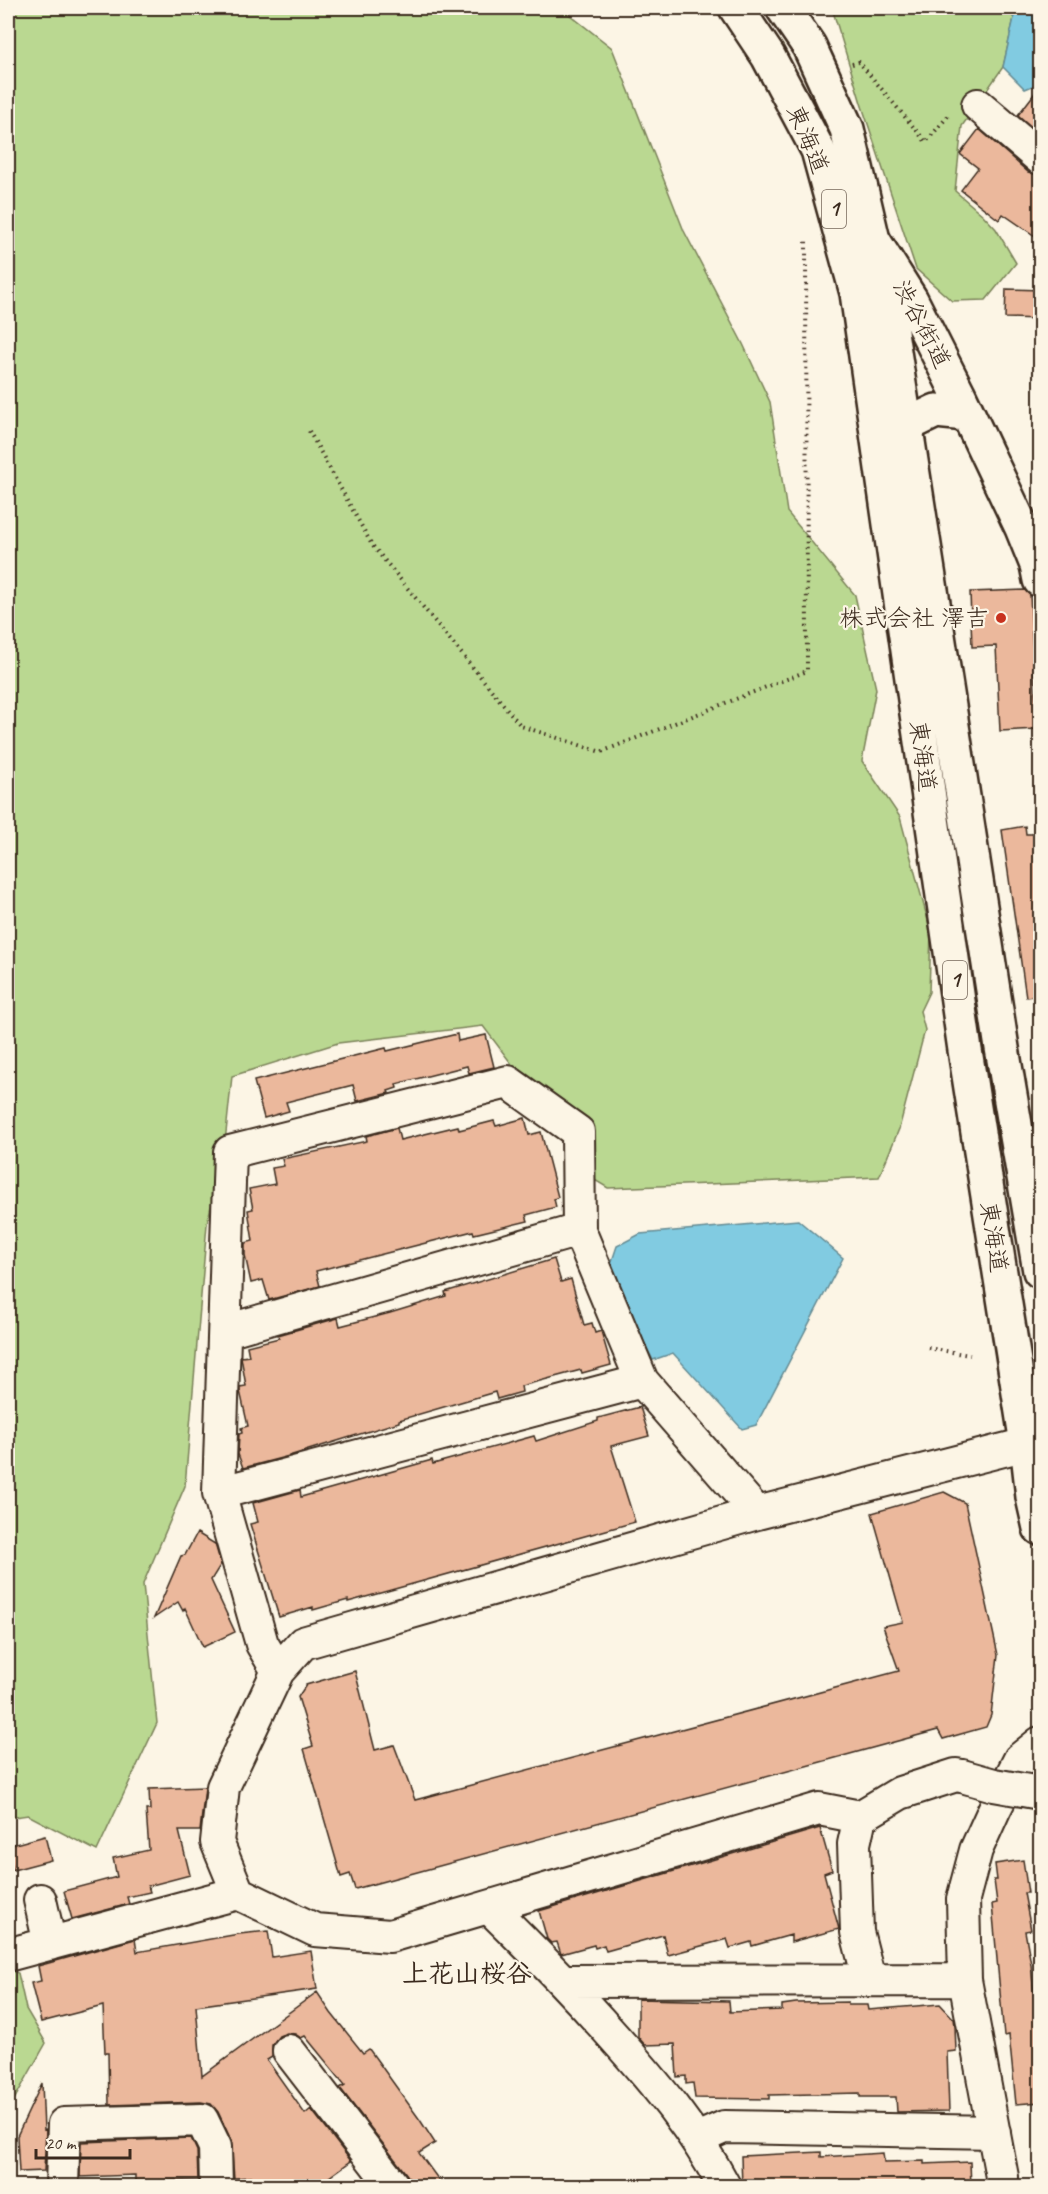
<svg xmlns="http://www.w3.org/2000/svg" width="1048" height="2194" font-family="Caveat,'Klee One',sans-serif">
<rect width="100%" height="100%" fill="#fcf5e5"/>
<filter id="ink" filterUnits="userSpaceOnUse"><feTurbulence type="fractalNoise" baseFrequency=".0167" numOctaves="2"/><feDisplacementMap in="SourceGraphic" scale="12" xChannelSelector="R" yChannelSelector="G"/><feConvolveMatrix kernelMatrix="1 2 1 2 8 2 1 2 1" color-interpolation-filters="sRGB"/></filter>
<g filter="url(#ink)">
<path fill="#bad891" stroke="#7a8158" stroke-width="1.5" d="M8 8H561L612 48 684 231 743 344 770 402 787 512 855 595 876 689 862 761 900 817 931 932 929 992 920 1011 925 1030 899 1129 879 1177 608 1188 593 1179 523 1079 483 1026 338 1043 232 1076 225 1142 207 1224 185 1486 143 1584 157 1723 97 1851 28 1815 8 1818Z
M832 8H1007L1014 18 1003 67 962 126 955 191 983 215 996 229 1016 263 986 300 952 301 916 269 861 103Z
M8 1970 18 1973 26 2009 46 2043 15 2098 8 2099Z"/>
<path fill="#81cbe1" stroke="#658b93" stroke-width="1.5" d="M1007 8H1040V83L1025 89 1003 67 1014 18Z
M798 1220 843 1258 756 1425 742 1429 673 1353 653 1360 608 1273 617 1246 640 1234Z"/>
<path fill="#ebb89c" stroke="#3b2a1e" stroke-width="1.5" d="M1041 85V135L1018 115Z
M979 129 1028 172 1041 175V240L1003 214 999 220 961 190 978 168 960 154Z
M1006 289 1041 290V319L1005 318Z
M1025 590 1030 595 1037 729 1000 731 996 646 972 647 970 592Z
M1025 826 1026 834H1034L1041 882V995L1026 997 1002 830Z
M457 1034 458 1041 486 1035 494 1067 469 1073 467 1066 396 1084 397 1088 388 1091 389 1093 357 1101 353 1085 286 1102 289 1111 264 1118 254 1081 386 1048 387 1051Z
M525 1118 529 1135 541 1132 558 1197 554 1199 556 1207 526 1215 528 1221 474 1234 473 1231 316 1271 320 1286 269 1300 263 1280 251 1283 245 1255V1243L253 1241 248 1210 253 1209 249 1189 275 1184 272 1168 284 1166 282 1159 367 1141 366 1136 397 1128 400 1140 458 1126 459 1130 494 1121 496 1126Z
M554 1259 561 1282 571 1279 584 1325 592 1323 595 1333 601 1331 611 1365 582 1373 581 1370 521 1386 522 1392 497 1399 495 1392 399 1420V1422L289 1456 243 1468 238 1454 239 1434 242 1433 241 1428 248 1426 240 1391V1387L246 1386 241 1357 249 1356 247 1346 279 1338 278 1335 338 1318 340 1326 390 1313 446 1296 445 1292Z
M640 1407 649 1436 611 1446 635 1522 348 1602V1600L313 1610V1607L279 1617 250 1524 258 1522 253 1503 300 1490 301 1497 432 1460 433 1464 534 1436 536 1441 598 1421V1418Z
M944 1492 965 1503 998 1655 991 1715 986 1727 943 1739 938 1730 355 1889 350 1874 341 1877 304 1749 313 1746 298 1697 306 1685 355 1671 375 1750 394 1745 415 1800 899 1671 883 1626 903 1622 872 1513Z
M197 1533 215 1544 221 1564 211 1580 235 1632 203 1647 185 1608 183 1611 178 1602 154 1618 181 1556 185 1555Z
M205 1787 200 1831H179L190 1875 148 1886 150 1892 127 1897 129 1904 72 1919 64 1891 117 1877 113 1858 149 1850 146 1810H150L149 1789Z
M820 1828 832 1870 824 1873 839 1929 791 1942V1935L752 1946 751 1942 730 1948 727 1939 668 1955 663 1935 606 1951 604 1945 595 1948 594 1945 561 1954 557 1942 551 1943 547 1939 539 1911Z
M45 1836 51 1860 13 1870 8 1846Z
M1023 1860 1028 1893H1024L1031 1930 1025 1931 1031 1964 1038 2037H1041V2102L1016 2104 1009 2035 1004 2036 992 1904 997 1903 994 1880H997L995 1864Z
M268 1931 272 1957 311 1951 317 1989 196 2006 202 2076 317 1992 331 2013 363 2053 369 2049 420 2120 435 2143 419 2153 444 2187H413L407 2175 340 2088 345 2085 305 2036 301 2038 295 2034 287 2033 279 2036 272 2045V2057L267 2060 305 2114 311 2109 351 2161 325 2180 253 2183V2177L234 2178 231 2140 218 2112 211 2104 201 2102 109 2105 108 2053H105L103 2006 41 2022 31 1983 41 1981 38 1966 135 1939 137 1952 239 1934Z
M638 1999 729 2001 730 2012 782 2010V2005L796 2003 848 2002V2005H867L868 2010 940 2004 954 2019 955 2026 956 2051 947 2052 949 2111 897 2112 896 2097H860V2093L769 2095V2099L695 2098 693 2083 686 2084V2076L677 2077 675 2044 645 2045 638 2037Z
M42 2083 44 2130 46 2129 44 2171 19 2172 17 2136Z
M191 2138 197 2151 198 2180 135 2181V2175L80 2177 81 2142Z
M821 2152V2157L883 2153 884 2162 924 2161V2164L970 2162 971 2187H742L741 2156Z"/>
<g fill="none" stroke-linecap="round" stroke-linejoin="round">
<defs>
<path id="minor" d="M978 105 1040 158
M226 1331 579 1230
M219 1493 642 1381
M278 1671 262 1644 219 1493 230 1152 508 1082 578 1132 579 1230 642 1381 757 1513
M962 1776 956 1775 900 1793 860 1817 819 1809 390 1936 315 1930 238 1893 217 1842 223 1787 278 1671 303 1643 757 1513 1027 1444
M860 1817 854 1844 857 1932 869 1979
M40 1900 50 1944
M489 1907C532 1949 573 1991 613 2036 656 2084 694 2129 724 2186
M11 1954 238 1893
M563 1981 965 1980
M289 2051 393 2186
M697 2139 724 2127 994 2132
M62 2186 64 2124 202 2120 215 2147 216 2186
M1001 2186 1002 2177 965 1980 963 1899 976 1850 995 1808 1020 1759 1040 1743"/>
<path id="major" d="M875 243 911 300 958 393 1022 528 1037 565 1040 580
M905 426 936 411 966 414"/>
<path id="highway" d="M736 8 768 56 818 150 857 293 965 1050 1027 1444 1033 1497 1040 1528
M783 8 809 46 847 129 884 287 1002 1048 1040 1271"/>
</defs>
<use href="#minor" stroke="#3b2a1e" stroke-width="36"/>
<use href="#major" stroke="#3b2a1e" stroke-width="38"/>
<use href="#highway" stroke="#3b2a1e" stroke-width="38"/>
<path stroke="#3b2a1e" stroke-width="4" stroke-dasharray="1.5 4.5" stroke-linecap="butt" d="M852 64 859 62 926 142 948 116
M309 431 372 545 521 726 601 752 807 671 806 238
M928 1348 970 1355"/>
<use href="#minor" stroke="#fcf5e5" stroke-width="32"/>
<use href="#major" stroke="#fcf5e5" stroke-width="33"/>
<use href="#highway" stroke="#fcf5e5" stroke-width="33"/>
<defs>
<path id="minor-bridge" d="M962 1776 994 1785 1040 1793"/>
</defs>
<use href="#minor-bridge" stroke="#3b2a1e" stroke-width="36" stroke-linecap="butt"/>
<use href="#minor-bridge" stroke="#fcf5e5" stroke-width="32"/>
</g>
</g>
<circle fill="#c8321e" stroke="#fcf5e5" stroke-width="2" cx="1001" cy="618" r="6"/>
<g text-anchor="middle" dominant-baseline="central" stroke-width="4.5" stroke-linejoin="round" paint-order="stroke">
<g fill="#fcf5e5" stroke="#75675a" stroke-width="1.5">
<rect x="822" y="190" width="24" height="38" rx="4.5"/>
<rect x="943" y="961" width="24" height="38" rx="4.5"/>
</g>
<g font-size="22" font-weight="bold" fill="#3b2a1e">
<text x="834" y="209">1</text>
<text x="955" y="980">1</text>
</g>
<g font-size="24" fill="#3b2a1e" stroke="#fcf5e5">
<text transform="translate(808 139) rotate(67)">東海道</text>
<text transform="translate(922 324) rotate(62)">渋谷街道</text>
<text transform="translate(923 756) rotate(82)">東海道</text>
<text transform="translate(994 1237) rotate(81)">東海道</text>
</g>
<g font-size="24" fill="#3b2a1e" stroke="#fcf5e5" text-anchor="end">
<text x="989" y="618">株式会社 澤吉</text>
</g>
<g font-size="26" font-weight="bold" fill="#3b2a1e" stroke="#fcf5e5">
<text x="467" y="1973">上花山桜谷</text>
</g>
</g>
<rect width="1048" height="2194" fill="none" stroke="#fcf5e5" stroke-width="30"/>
<rect x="15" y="15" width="1018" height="2164" fill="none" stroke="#3b2a1e" stroke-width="2" filter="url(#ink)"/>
<path d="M36 2149v9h94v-9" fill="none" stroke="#3b2a1e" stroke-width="3"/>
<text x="45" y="2149" font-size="18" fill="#3b2a1e" stroke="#fcf5e5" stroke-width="4.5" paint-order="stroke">20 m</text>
</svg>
